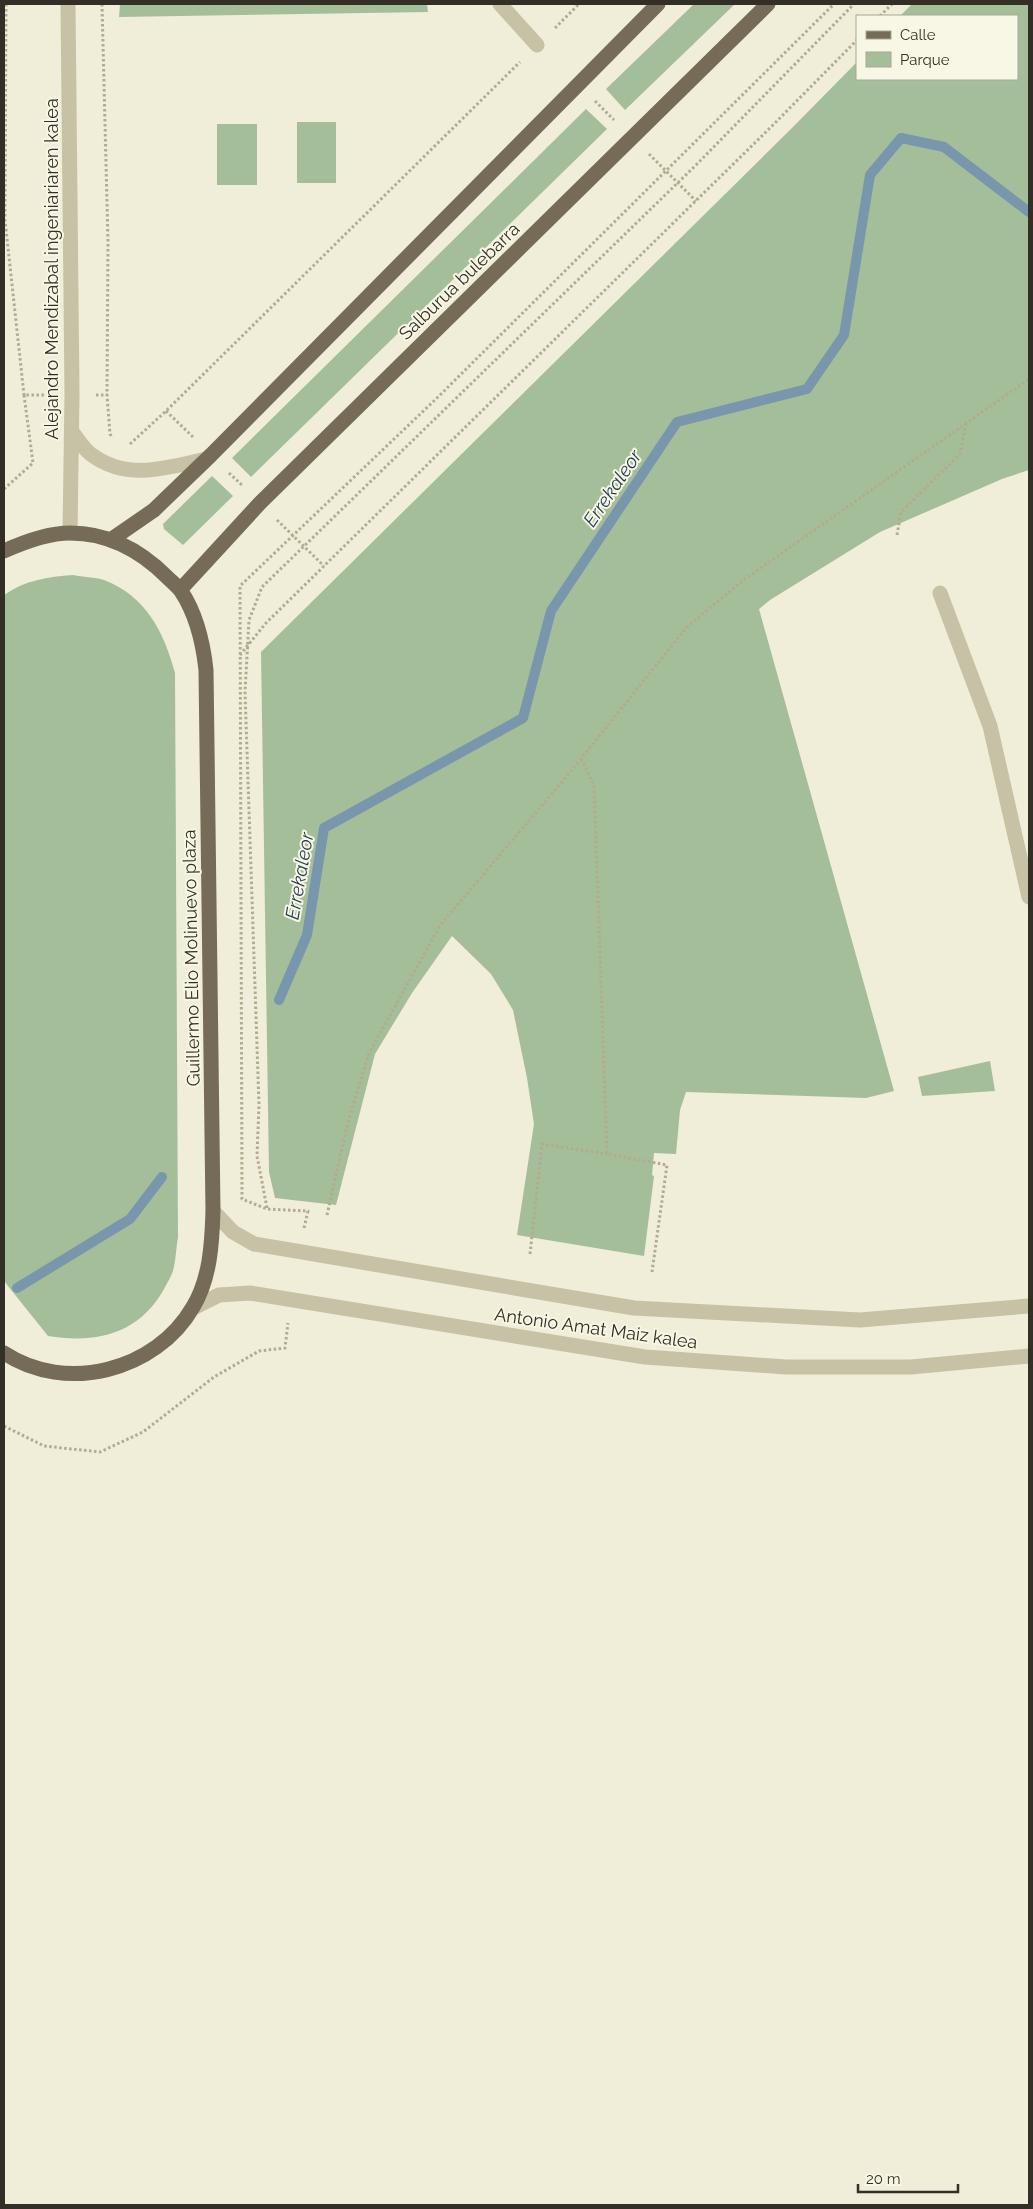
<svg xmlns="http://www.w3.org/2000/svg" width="1033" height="2209" font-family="Raleway,sans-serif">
<rect width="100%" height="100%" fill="#f0edd8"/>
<path fill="#a4be99" d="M120 4H427L428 12 119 17Z
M694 4H735L625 110 606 89Z
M912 4H1029V470L1002 479 880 532 770 600 759 609 894 1091 866 1098 686 1092 680 1110 676 1154 654 1153 652 1175 654 1176 644 1256 517 1235 534 1124 527 1078 513 1010 491 974 452 936 412 993 375 1054 336 1205 275 1198 269 1172 261 652 791 129 857 62V79H1017V16H900Z
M586 109 607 129 251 477 232 458Z
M297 122H336V183H297Z
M217 124H257V185H217Z
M212 476 233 496 183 545 164 529 163 524Z
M73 575C83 577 95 577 104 580 146 596 164 632 175 673L178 1237C176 1248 176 1260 173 1271 171 1277 167 1283 164 1289 139 1334 96 1344 48 1336L4 1281V595C25 580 48 577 73 575Z
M990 1061 995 1091 922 1096 918 1077Z"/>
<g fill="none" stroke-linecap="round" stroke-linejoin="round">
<path stroke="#7897ac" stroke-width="10" d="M279 1000 307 935 324 828 523 718 551 611 677 422 807 389 844 335 870 175 901 138 944 147 1029 212
M17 1288 130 1219 162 1177"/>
<path stroke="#b3ab8f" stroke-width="3" stroke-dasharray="2.5 2.5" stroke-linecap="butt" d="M6 4 5 220 24 395
M102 4 108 242 107 395
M880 16 892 4
M555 28 579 4
M595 101 614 120
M649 154 696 201
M96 395H107L110 434 112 437
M166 411 193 437
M130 444 166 411 520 62
M229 473 243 486
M4 489 33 463 24 395H47
M277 520 324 566
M897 535 901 512 960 454 966 424
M240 655 266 623 772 126 857 40
M581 759 594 785 607 1154 667 1165 652 1272
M267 1208 257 1156 259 1105 245 692 249 620 262 587 695 166 854 4
M327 1215 348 1122 369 1053 441 924 563 781 687 627 745 579 1029 379
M304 1228 308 1211 267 1209 242 1199 240 586 437 398 834 4
M530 1254 542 1144 607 1154
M4 1426 44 1446 100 1452 143 1432 214 1377 259 1351 285 1348 288 1323"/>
<path stroke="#c7c1a5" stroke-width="15" d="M68 4 72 395 70 533
M500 4 537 45
M72 432C78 439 84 450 92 455 127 481 167 468 206 459
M940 593 990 726 1029 897
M213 1211 233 1232 254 1244 634 1308 860 1320 1029 1306
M193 1308 219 1295 250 1293 645 1357 786 1367H911L1029 1356"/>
<path stroke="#756b57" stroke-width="15" d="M112 539 154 510 211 455 658 4
M4 551C24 542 47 533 70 533 109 533 141 551 167 577 172 582 177 586 181 591 197 615 203 642 206 670L213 1211C212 1244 210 1279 193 1307 156 1371 66 1394 4 1353
M180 590 260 503 768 4"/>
</g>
<g text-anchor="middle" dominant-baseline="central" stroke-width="4" stroke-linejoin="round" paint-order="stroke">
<g font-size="18" fill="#332f26" stroke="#f8f6e4">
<text transform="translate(51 269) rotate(-90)">Alejandro Mendizabal ingeniariaren kalea</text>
<text transform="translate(459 281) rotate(-44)">Salburua bulebarra</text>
<text transform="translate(191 958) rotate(-91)">Guillermo Elio Molinuevo plaza</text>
<text transform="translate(596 1328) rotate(8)">Antonio Amat Maiz kalea</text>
</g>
<g font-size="19" font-style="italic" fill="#1d3c53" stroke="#f8f6e4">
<text transform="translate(612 488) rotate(-56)">Errekaleor</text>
<text transform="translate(299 876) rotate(-80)">Errekaleor</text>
</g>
</g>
<rect width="1033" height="2209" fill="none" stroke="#332f26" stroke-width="10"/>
<rect x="856" y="15" width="162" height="65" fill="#f8f6e4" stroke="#a9a698"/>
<rect x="866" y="31" width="25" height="8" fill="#756b57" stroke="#a9a698"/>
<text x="900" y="40" font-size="15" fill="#332f26">Calle</text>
<rect x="866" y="52" width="25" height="15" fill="#a4be99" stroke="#a9a698"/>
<text x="900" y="65" font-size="15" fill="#332f26">Parque</text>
<path d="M858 2184v8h100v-8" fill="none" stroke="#332f26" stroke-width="2.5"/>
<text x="866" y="2184" font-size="15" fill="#332f26" stroke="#f8f6e4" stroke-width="4" paint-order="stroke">20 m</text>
</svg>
